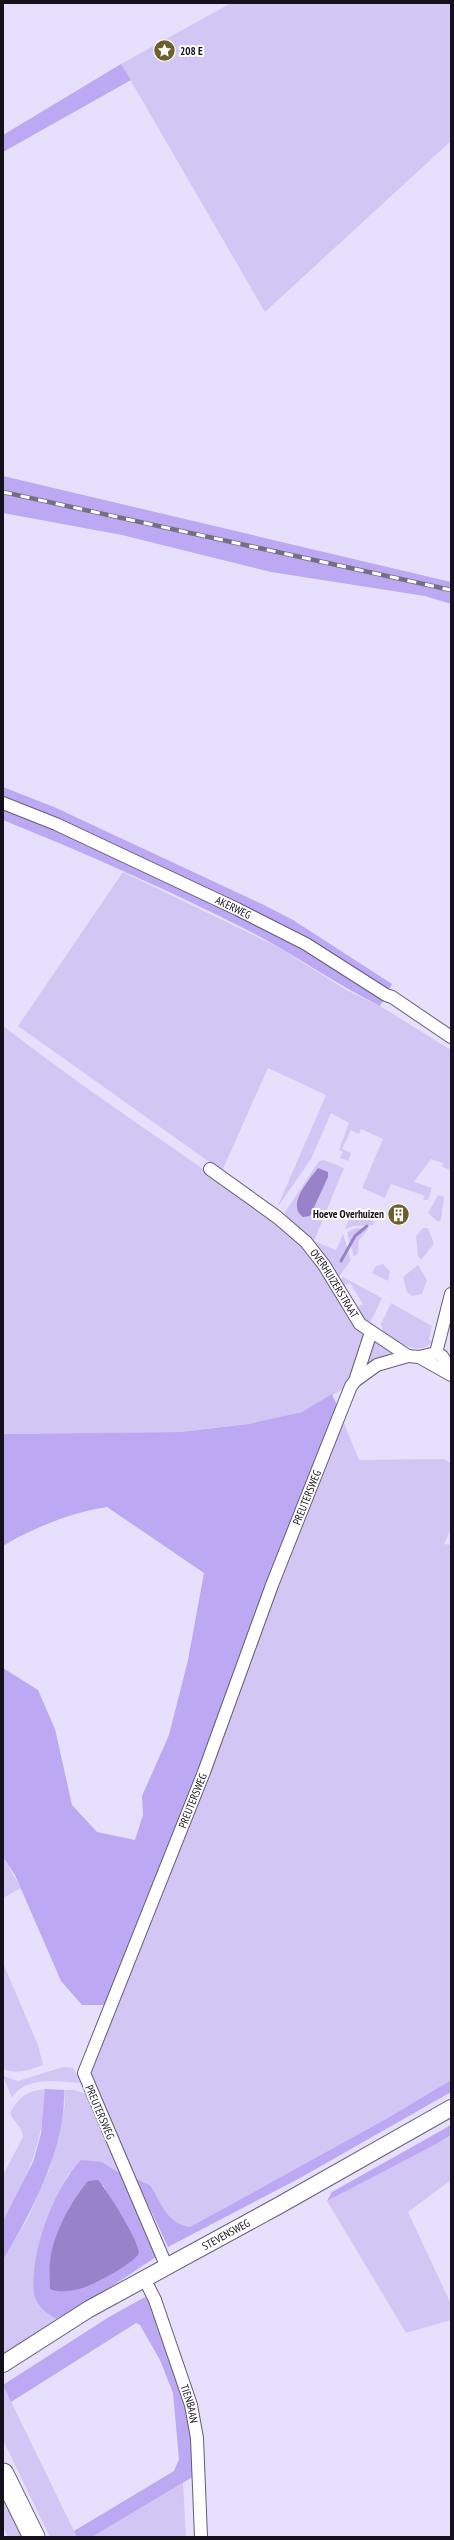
<svg xmlns="http://www.w3.org/2000/svg" width="454" height="2540" font-family="'PT Sans Narrow',sans-serif">
<rect width="100%" height="100%" fill="#e7e0fc"/>
<path fill="#d2c7f4" d="M231 3H451V141L265 312 121 64Z
M123 872 278 947 346 990 380 1006 451 1050V1170L442 1167 443 1163 431 1159 414 1182 432 1188 428 1200H423L425 1196 391 1184 385 1198 362 1188 383 1139 361 1129 359 1134 351 1130 342 1149 351 1153 348 1161 340 1158 343 1152 339 1150 349 1123 331 1113 311 1159 277 1208 326 1095 268 1068 222 1171 18 1026Z
M3 1026C65 1074 131 1119 196 1164 225 1185 256 1205 284 1228 322 1259 332 1303 368 1334L347 1387 302 1412 257 1423 180 1432 3 1434Z
M324 1160 344 1168 314 1241 336 1250 343 1234 351 1260 338 1278 286 1218 285 1212 319 1161Z
M438 1195 444 1197 441 1220 438 1222 428 1213Z
M352 1213 375 1222 373 1225 353 1226 345 1229Z
M356 1228 368 1229 359 1240 358 1253 354 1257 347 1232Z
M423 1228H428L434 1244 421 1260 418 1256 416 1236Z
M383 1264 390 1271 388 1281 372 1273 376 1266Z
M418 1265 427 1280 422 1294 412 1296 407 1292 403 1277Z
M343 1277 382 1298 371 1321 368 1323 356 1309 363 1304 350 1283 341 1287 340 1281Z
M391 1303 432 1326 429 1340 434 1341C417 1358 399 1342 383 1332L381 1324Z
M375 1339 397 1355 364 1369Z
M338 1408 359 1460 444 1459 451 1464V1529L444 1544 451 1545V2080L386 2119 190 2227C166 2223 162 2203 150 2185L136 2179 89 2073Z
M3 1857 21 1888 3 1898Z
M3 1963 38 2045 43 2065C29 2070 17 2075 3 2069Z
M63 2067 73 2068 82 2083C60 2082 25 2075 12 2098L3 2076 18 2081Z
M45 2089C45 2138 27 2179 3 2221V2175L23 2137C23 2127 13 2122 10 2113 19 2097 27 2091 45 2089Z
M64 2090H74L86 2094 125 2177 69 2173 51 2210 37 2252 49 2315 56 2319 3 2356V2260L28 2218 50 2168 65 2105Z
M451 2135V2180L408 2212 451 2304V2320L406 2333 327 2201Z
M3 2385 77 2537H50L3 2440Z
M183 2483 186 2537H92Z
M3 2486 27 2537H8L3 2527Z"/>
<path fill="#bda8f3" fill-rule="evenodd" d="M121 64 131 80 3 152V135Z
M3 476 451 582V604L425 596 271 572 122 535 3 513Z
M3 787 54 807 264 905 293 920 392 984 380 1006C335 984 296 955 251 932 171 891 87 854 3 820Z
M332 1394 338 1408 200 1774 106 2005H82L61 1981 15 1875 3 1857V1668L38 1690 55 1729 72 1805 97 1832 135 1840 143 1815 142 1796 169 1735 188 1660 204 1573 107 1507C75 1511 30 1529 3 1546V1434L180 1432 249 1424 302 1412Z
M451 2080V2092L300 2178 168 2247 136 2179 150 2185C162 2203 166 2223 190 2227L386 2119Z
M45 2089 64 2090C66 2148 32 2211 3 2260V2221L33 2162 41 2134Z
M451 2125V2135L436 2144 327 2201 332 2192Z
M81 2160 102 2162 125 2177 156 2257 100 2294 56 2319C47 2314 36 2305 34 2294 30 2252 53 2190 81 2160ZM103 2185 137 2244 139 2252 81 2289 71 2290 50 2260 59 2231 79 2192Z
M145 2297 150 2304 189 2410 196 2475 92 2537H77L74 2531 174 2471 179 2459 173 2393 160 2360 140 2325 136 2323 11 2402 3 2385 109 2317Z"/>
<path fill="#9883cb" d="M318 1168 328 1172V1177L310 1216 303 1217C286 1205 309 1180 318 1168Z
M98 2180C106 2188 140 2243 139 2252 138 2262 91 2286 80 2289 72 2291 58 2293 50 2289 50 2279 49 2270 50 2261 53 2234 71 2201 88 2181Z"/>
<g fill="none" stroke-linecap="round" stroke-linejoin="round">
<path stroke="#9883cb" stroke-width="3" d="M341 1261 355 1236 367 1226"/>
<defs>
<g id="street">
<path id="s1" d="M3 803 56 824 237 909 306 944 386 995 392 997 451 1037"/>
<path id="s2" d="M210 1169 277 1217 306 1242 324 1265 360 1324 408 1356 419 1357 436 1353"/>
<path d="M436 1353 451 1294"/>
<path d="M436 1353 442 1356 451 1370"/>
<path d="M419 1357 451 1375"/>
<path d="M355 1381 377 1365 408 1356"/>
<path id="s3" d="M166 2265 84 2073 204 1772 272 1585 351 1386 355 1381 371 1332"/>
<path id="s4" d="M144 2278 155 2300 191 2405 197 2438 201 2537"/>
</g>
<g id="secondary">
<path id="s5" d="M3 2364 89 2309 278 2206 451 2108"/>
</g>
<path id="highway" d="M3 2474 34 2537"/>
</defs>
<use href="#street" stroke="#655c7b" stroke-width="14"/>
<use href="#secondary" stroke="#655c7b" stroke-width="18"/>
<use href="#highway" stroke="#655c7b" stroke-width="23"/>
<use href="#street" stroke="#fff" stroke-width="12"/>
<use href="#secondary" stroke="#fff" stroke-width="16"/>
<use href="#highway" stroke="#fff" stroke-width="21"/>
<defs>
<path id="rail" d="M3 492 451 590"/>
</defs>
<use href="#rail" stroke="#747083" stroke-width="4.5"/>
<use href="#rail" stroke="#fff" stroke-width="3" stroke-dasharray="9" stroke-linecap="butt"/>
</g>
<defs>
<symbol id="sight-disc" viewBox="-11 -11 22 22"><circle r="9.5" fill="#6d5f2c" stroke="#fff"/><path d="M0-6L1.8-2.2L6-1.7L2.9 1.2L3.7 5.4L0 3.3L-3.7 5.4L-2.9 1.2L-6-1.7L-1.8-2.2Z" fill="#fff"/></symbol>
<symbol id="building-disc" viewBox="-11 -11 22 22"><circle r="9.5" fill="#6d5f2c" stroke="#fff"/><path d="M-4-6H4V6H1V3H-1V6H-4ZM-2.5-4.3h1.7v1.8h-1.7ZM.8-4.3h1.7v1.8H.8ZM-2.5-1h1.7V.8h-1.7ZM.8-1h1.7V.8H.8Z" fill="#fff"/></symbol>
</defs>
<g fill-rule="evenodd">
<use href="#sight-disc" x="152" y="38" width="25" height="25"/>
<use href="#building-disc" x="386" y="1202" width="25" height="25"/>
</g>
<g text-anchor="middle" dominant-baseline="central" stroke-width="4" stroke-linejoin="round" paint-order="stroke">
<g font-size="11" font-weight="bold" fill="#14111d" stroke="#fff" text-anchor="start">
<text x="180" y="51">208 E</text>
<text x="384" y="1214" text-anchor="end">Hoeve Overhuizen</text>
</g>
<g font-size="11" fill="#14111d" stroke="#fff">
<text stroke="none"><textPath href="#s1" startOffset="253">AKERWEG</textPath></text>
<text stroke="none"><textPath href="#s2" startOffset="171">OVERHUIZERSTRAAT</textPath></text>
<text stroke="none"><textPath href="#s3" startOffset="826">PREUTERSWEG</textPath></text>
<text stroke="none"><textPath href="#s3" startOffset="502">PREUTERSWEG</textPath></text>
<text transform="translate(100 2112) rotate(67)">PREUTERSWEG</text>
<text stroke="none"><textPath href="#s5" startOffset="258">STEVENSWEG</textPath></text>
<text stroke="none"><textPath href="#s4" startOffset="134">TIENBAAN</textPath></text>
</g>
</g>
<rect width="454" height="2540" fill="none" stroke="#14111d" stroke-width="8"/>
</svg>
